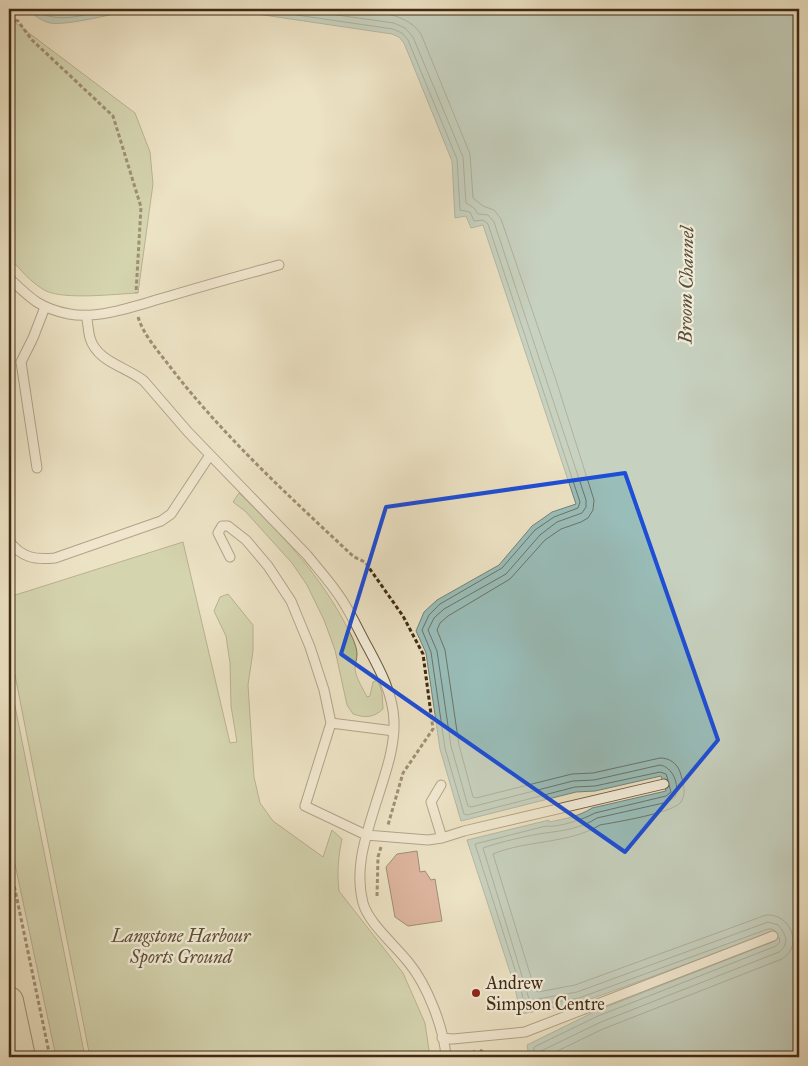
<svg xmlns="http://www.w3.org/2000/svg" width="808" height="1066" font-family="'IM FELL Great Primer',serif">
<rect width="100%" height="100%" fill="#ece2c4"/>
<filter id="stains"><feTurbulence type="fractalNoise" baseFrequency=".004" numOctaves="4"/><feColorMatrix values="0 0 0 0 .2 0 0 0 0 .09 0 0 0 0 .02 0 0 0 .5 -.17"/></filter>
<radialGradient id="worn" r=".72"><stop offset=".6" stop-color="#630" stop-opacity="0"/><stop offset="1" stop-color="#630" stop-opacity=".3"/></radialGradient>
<path fill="#b7c395" stroke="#7c7654" d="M9 18 135 113 150 152 153 184 138 293C115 294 66 300 46 291 31 283 20 269 9 257Z
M239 493C281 533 322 577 348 629 352 636 357 647 357 654 357 659 355 664 355 669 356 678 363 689 367 697L370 696 373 682 378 680 382 693 383 709C373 718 365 718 353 714L347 705 335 650 324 620 307 585 292 563 245 511 233 502Z
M183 542 230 743 237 742 231 706 230 663 226 636 214 611 220 597 228 594 253 625V651L248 685 254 777 260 803 273 821 323 857 332 830 342 839C338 857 337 873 339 891L403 973 425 1023 430 1057H90L14 670 9 597Z
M9 676 85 1057H56L9 836Z"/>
<path fill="#99bdb9" stroke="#758277" d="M26 9H136C117 13 67 26 50 23 41 21 33 14 26 9Z
M223 9H799V1057H529L527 1045 596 1011 775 941 771 933 580 1003 521 1014 514 984 467 840 549 820V822C564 819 580 816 592 808L666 791 661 776 595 791 576 792 461 821 440 749 426 653 416 631 424 612 437 600 499 565 532 526 545 517 552 512 576 504 483 225 471 228 466 216 455 218 452 161 404 43 399 37 392 34Z"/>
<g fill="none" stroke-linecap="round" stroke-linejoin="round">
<path stroke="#6c7466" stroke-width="1" d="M34 9C57 26 85 14 110 9
M255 9 393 29 402 33 408 40 457 159 460 210 470 212 474 221 483 220 488 224 580 502 578 508 554 517 535 530 502 568 440 604 429 615 422 630 431 652 445 748 464 814 467 815 575 787 595 786 660 772 666 774 668 780
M294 9 394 23 405 28 413 37 463 157 466 203 474 208 478 214 488 215 494 222 586 500V507L582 513 557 522 540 535 506 574 444 609 434 618 428 630 437 651 451 746 468 806 471 807 573 781 594 780 660 765C673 767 680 785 675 797L668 802 597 818C582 828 562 831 545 833 530 835 496 843 483 848L529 999 532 1000 577 992 768 922 778 925C786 934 790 944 779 952L601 1022 541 1051 540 1057
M341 9C368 13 404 9 421 34L470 154 473 198 483 206 494 210 501 219 555 377 594 500 593 510 588 518 581 522 561 529 545 540 510 579 448 616 440 623 437 630 445 650 459 745 473 797 476 798 572 774 593 773 660 758C669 758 677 763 680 772 683 782 687 793 681 802 673 813 616 822 600 825 569 844 526 840 493 854L535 990 538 992 575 985 766 915C790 913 804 946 782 959L603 1029 549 1055 548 1057
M669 785 671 792 666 796 595 813C584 819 558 828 546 826L475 844 519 982 525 1006 527 1007 579 998 768 929H772L775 931
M534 1057V1047L598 1016 776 946 780 942 779 937"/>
</g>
<path fill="#cc8274" stroke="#402a13" d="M417 851 420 872 425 871 431 880 435 879 442 921 408 926 395 917 386 867 397 854Z"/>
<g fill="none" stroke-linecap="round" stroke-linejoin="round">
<defs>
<path id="service" d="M9 278C30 298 39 308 69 314 100 320 140 304 170 296 206 285 243 275 279 265
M86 315C88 322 88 331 90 338 97 362 127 367 144 381L188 432 307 555C319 570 332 584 342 600 351 614 358 629 366 644 379 668 393 693 394 721 395 749 384 777 376 803 366 836 354 868 363 903 369 924 395 945 409 963 427 985 444 1028 446 1057
M37 468 21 362 33 338 45 307
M9 541C22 558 35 560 55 558L161 521 171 514 210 455
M230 557 218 533 222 526H228L246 540 268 566 291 601 310 647 324 690 331 723
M394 731 331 723 305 806 366 835 428 840 442 838 464 831 664 784
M441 785 431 802 442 838
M442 1038 453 1039 525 1032 773 936"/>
<path id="primary" d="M9 1001 21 1057"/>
</defs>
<use href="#service" stroke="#6b583f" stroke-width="11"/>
<use href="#primary" stroke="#402a13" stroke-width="30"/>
<path stroke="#402a13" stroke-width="3" stroke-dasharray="4 2.5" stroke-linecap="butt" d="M9 18 18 21 32 40 113 116 141 207 136 293
M138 317C144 336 159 352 171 368 225 438 290 497 354 557L365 562 403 616 423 654 433 729 403 773 388 825
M9 861 50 1057
M377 896 378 857 381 847
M480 1050 489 1057
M468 1057 475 1051"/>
<use href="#service" stroke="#f3ecd9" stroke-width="9"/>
<use href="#primary" stroke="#ece2c4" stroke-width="28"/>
</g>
<path d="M0 0H808V1066H0ZM625 473 718 740 625 852 341 654 386 507Z" fill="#ece2c4" fill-opacity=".55" fill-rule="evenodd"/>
<path fill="none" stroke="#1d4ed8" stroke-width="4" stroke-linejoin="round" d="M625 473 718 740 625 852 341 654 386 507Z"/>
<circle fill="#8f2418" stroke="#f3ecd9" stroke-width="2" cx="476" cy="993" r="5"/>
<g text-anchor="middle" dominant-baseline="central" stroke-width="4.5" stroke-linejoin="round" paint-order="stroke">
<g font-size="18" font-style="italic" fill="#5e5034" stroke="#f3ecd9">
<text x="181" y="936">Langstone Harbour<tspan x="181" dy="21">Sports Ground</tspan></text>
</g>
<g font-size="18" fill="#402a13" stroke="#f3ecd9" text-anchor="start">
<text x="486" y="983">Andrew<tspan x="486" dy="21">Simpson Centre</tspan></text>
</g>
<g font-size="19" font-style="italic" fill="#564f3c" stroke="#f3ecd9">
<text transform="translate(686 285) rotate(-89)">Broom Channel</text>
</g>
</g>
<rect width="808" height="1066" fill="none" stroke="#ece2c4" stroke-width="30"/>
<rect x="10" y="10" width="788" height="1046" fill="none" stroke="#402a13" stroke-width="2.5"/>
<rect x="15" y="15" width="778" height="1036" fill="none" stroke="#402a13"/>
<rect width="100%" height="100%" filter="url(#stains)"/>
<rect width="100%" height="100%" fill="url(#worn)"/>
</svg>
